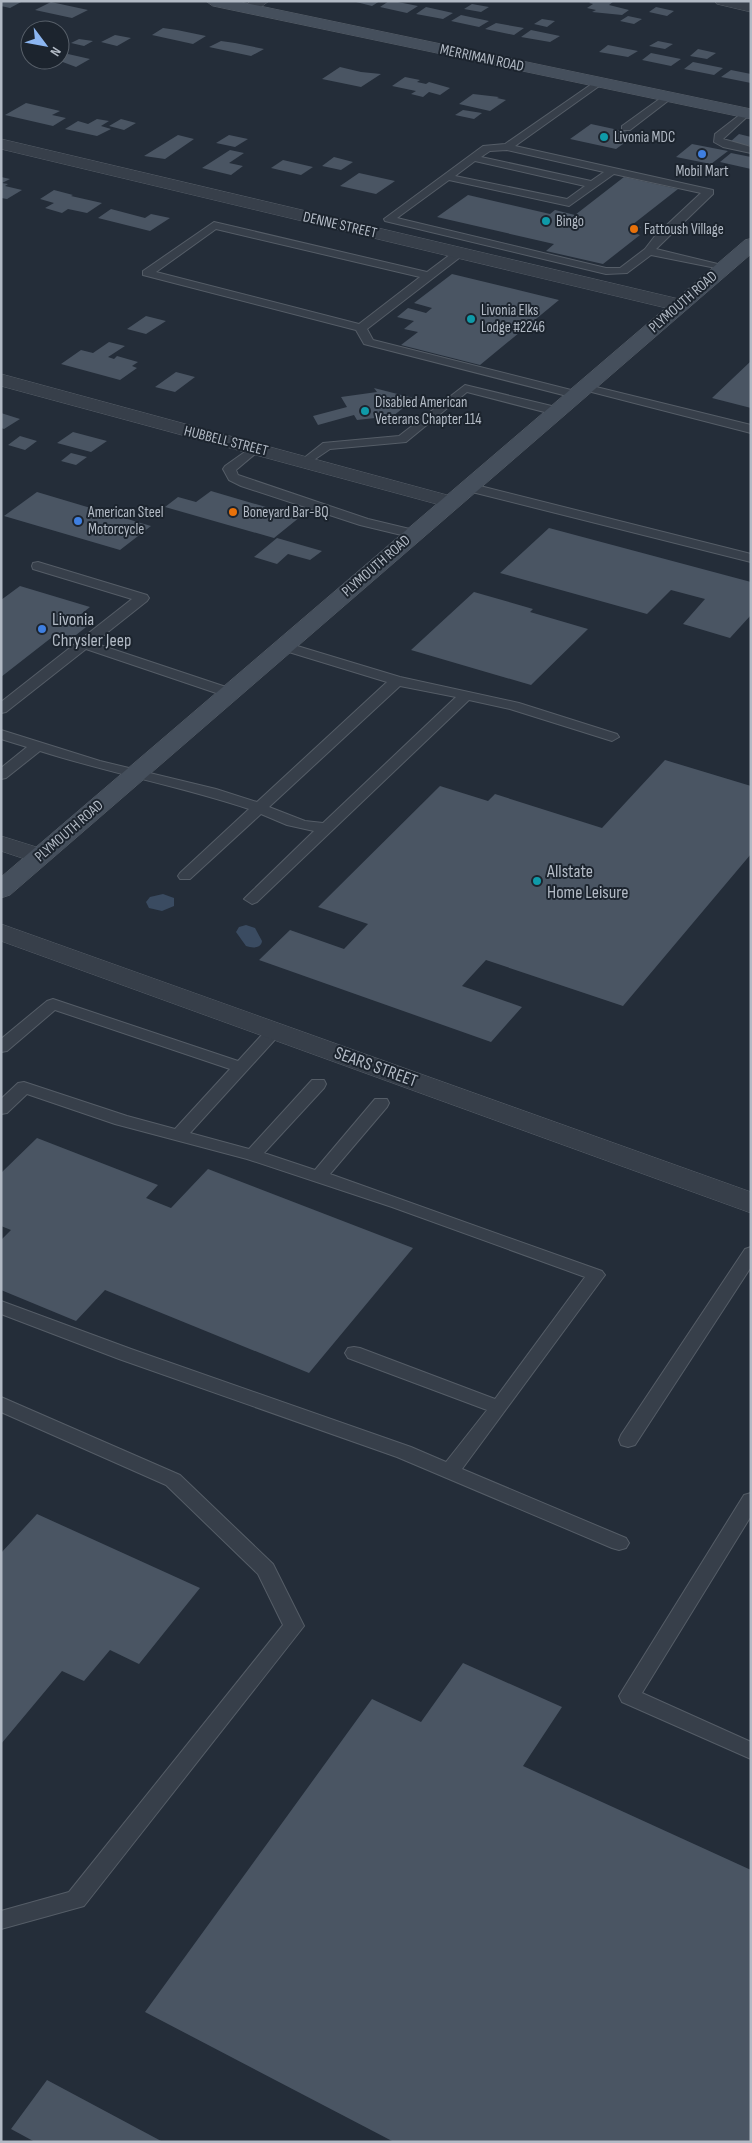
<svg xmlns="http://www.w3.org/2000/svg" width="752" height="2143" font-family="'Sofia Sans Condensed',sans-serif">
<rect width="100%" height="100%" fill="#242d39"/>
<path fill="#3a4b61" d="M163 894 174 898V906L162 911 149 908 146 902 150 897Z
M246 925 255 928 262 941C261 949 252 948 246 946L236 932 239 927Z"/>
<path fill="#4a5563" d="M1 1H23L10 8 1 6Z
M352 1H380L372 6Z
M389 1H393L418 6 407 13 380 7Z
M592 1H614L609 5 629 10 622 15 592 12 596 10 587 8 593 4 589 3Z
M51 2 88 10 72 18 35 10Z
M472 4 489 7 481 12 464 9Z
M426 7 453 13 443 19 416 14Z
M656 7 674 11 667 16 649 12Z
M461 15 489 21 479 27 451 21Z
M628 16 642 19 634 24 620 21Z
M542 19 555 21 547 27 534 24Z
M496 23 524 28 514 35 485 29Z
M163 28 177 30 206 36 193 44 152 35Z
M531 30 560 36 550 42 521 37Z
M115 35 131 38 117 46 101 42Z
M79 39 93 41 84 46 71 43Z
M221 41 235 43 264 49 251 56 209 47Z
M658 41 673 44 665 49 649 46Z
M608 45 638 51 628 57 599 52Z
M698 49 716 53 707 59 690 56Z
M651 53 681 59 671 66 642 60Z
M68 54 90 59 76 67 60 61V58Z
M693 62 723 68 714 75 684 69Z
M340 67 361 72 381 74 361 87 322 79Z
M731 70 751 74V83L721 77Z
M405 77 420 80 417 82 426 84 429 82 450 88 440 95 429 92 423 97 411 94 416 91 392 86Z
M473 94 499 97 497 98 506 100 490 111 459 104Z
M26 103 60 111 52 115 66 118 53 126 5 115Z
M463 110 482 113 474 119 455 115Z
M97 119 109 121 101 126 111 129 97 136 65 129 78 121 88 124Z
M121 119 136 123 124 130 109 126Z
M591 124 637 134 616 149 570 139Z
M739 134 751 137V146L730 142Z
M178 135 194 139 165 159 144 156Z
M229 135 248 139 235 147 216 143Z
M692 144 728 151 711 164 676 157Z
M230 150 244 153 229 163 243 166 231 175 202 168Z
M731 153 751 157V169L720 162Z
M334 157 353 162 341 170 322 166Z
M283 160 313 167 301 175 271 168Z
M359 173 395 181 376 194 340 186Z
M1 177 10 179 2 183 8 184 5 186 22 190 7 199 1 198Z
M624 177 678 189 632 225 641 227 633 233 640 235 603 264 546 251 554 244 437 217 468 195 550 214 555 210 575 215Z
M54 190 73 195 71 196 102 203 87 213 68 209 62 213 45 208 54 203 40 199Z
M111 209 145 218 151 214 170 218 150 231 98 218Z
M452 274 559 300 480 365 401 345 418 332 404 329 414 321 397 317 408 308 426 313 432 308 414 303Z
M146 316 166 321 146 334 127 329Z
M109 342 125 346 108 357 114 359 117 356 138 362 132 366 137 368 120 380 61 364 81 350 93 353Z
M751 361V408L712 398Z
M176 372 195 377 175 392 155 387Z
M374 388 421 400 412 401 393 416 357 420 354 415 318 425 313 416 347 407 341 397 377 392Z
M1 413 20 419 4 429 1 428Z
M73 432 107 441 91 452 57 443Z
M20 436 37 441 25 450 8 445Z
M71 453 87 457 76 465 61 461Z
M211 491 300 517 274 538 165 507 178 497 196 502Z
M37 492 151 526 120 550 4 516Z
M549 528 751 582V615L730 638 683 624 705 599 671 590 647 614 500 573Z
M277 538 322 551 310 560 288 554 277 564 254 557Z
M20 586 90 607 80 615 95 620 66 643 51 638 1 677V600Z
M474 592 533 609 530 612 588 629 531 685 411 650Z
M665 760 751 786V854L623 1006 486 960 462 986 522 1007 491 1042 259 960 290 930 344 949 368 924 318 907 440 786 488 801 495 794 602 828Z
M37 1138 158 1185 146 1198 171 1208 208 1169 413 1248 309 1373 105 1290 76 1321 1 1290V1240L11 1230 1 1226V1173Z
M37 1514 200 1588 139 1664 110 1650 84 1681 62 1671 1 1744V1553Z
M463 1663 562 1707 523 1766 751 1870V2142H394L145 2012 372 1699 421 1722Z
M47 2080 163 2142H35L11 2129Z"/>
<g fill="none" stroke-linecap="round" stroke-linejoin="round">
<defs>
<path id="lane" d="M599 79 602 80V84L515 146 713 190V194L656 249 726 266V270L651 255 627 273 606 274 385 221 384 219 483 146 505 144ZM507 150 604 172 591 181 481 157 490 151ZM475 161 585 186 567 199 455 176ZM614 174 701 193 655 236 645 249 620 268H606L397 218 449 180 569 206Z
M665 95 673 97 630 130H622V126Z
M746 110 749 111V115L723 139 751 147V153L723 147 714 142 715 134Z
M214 222 427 272 455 251H463V255L367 329 373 340 579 392 581 394 575 398 364 344 356 330 143 275V271ZM216 229 420 277 359 324 156 272Z
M584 384 751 425V433L580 389 578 387Z
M465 385 560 408 562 411 556 415 467 392 406 442 330 449 305 466 299 462 323 443 399 436Z
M256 444 262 448 236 470 238 475 368 519 418 531 420 534 414 538 360 525 241 486 229 480 223 469 225 466Z
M468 483 751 554V562L464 490 462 487Z
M38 562 147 595 149 598 147 601 94 643 235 690 237 693 235 696H225L86 649 6 712 1 713V702L132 599 33 569 32 566 33 563Z
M284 642 400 677 519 703 617 734 619 737 612 741 510 709 469 700 257 902 252 904 244 899 247 896 314 831 287 825 261 814 190 879H180L178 876 180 873 249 809C180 786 109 773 40 751L6 778 1 779V768L27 747 1 739V730L100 761 216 789 257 802 387 682 279 649 277 646 279 643ZM400 686 456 697 323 823 305 821 269 807Z
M53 999 238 1061 269 1027H281L283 1030 281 1033 190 1133 249 1149 312 1080H324L326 1084 324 1088 264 1153 315 1170 375 1099H387L389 1103 387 1107 330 1174 602 1271 605 1275 602 1279 462 1469 626 1538 629 1543 626 1548 619 1550 612 1548 397 1457 119 1359 1 1314V1301L131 1349 411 1447 446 1462 487 1410 348 1358 345 1353 348 1348 354 1347 360 1348 495 1399 585 1277 392 1207 247 1159 115 1124 27 1094 7 1113 1 1114V1099L18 1083 24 1082 127 1116 175 1129 230 1069 55 1010 7 1051 1 1052V1039L47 1001Z
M751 1247V1267L635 1445 628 1447 621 1445 619 1440 621 1435 745 1249Z
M1 1397 180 1475 273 1564 304 1626 84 1906 1 1929V1911L69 1892 283 1625 258 1574 166 1485 1 1412Z
M751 1493V1516L642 1693 751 1742V1759L622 1702 619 1696 744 1495Z"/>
<path id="street" d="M251 1H269L254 12H244L241 9Z
M715 1 751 2V12L717 4Z
M1 139 679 299 686 301 688 305 686 309 679 311 1 149Z
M1 374 458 498 462 502 458 506 451 508 444 506 1 386Z
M1 836 49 851 53 856 49 861 40 864 1 851Z
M1 924 751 1192V1213L1 941Z"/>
<path id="secondary" d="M206 1H236L751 109V119L213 6Z
M751 239V254L10 895 1 898V877L745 240Z"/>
</defs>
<use href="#lane" stroke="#555d67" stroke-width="2"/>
<use href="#street" stroke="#555d67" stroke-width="1"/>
<use href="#secondary" stroke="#555d67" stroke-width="1"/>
<use href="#lane" fill="#373f4a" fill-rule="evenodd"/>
<use href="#street" fill="#373f4a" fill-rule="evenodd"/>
<use href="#secondary" fill="#454f5c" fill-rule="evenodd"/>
</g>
<g fill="#0f9aa8" stroke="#1c242e" stroke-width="2">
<circle cx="604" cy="137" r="5"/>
<circle cx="546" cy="221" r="5"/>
<circle cx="471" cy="319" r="5"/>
<circle cx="365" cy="411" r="5"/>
<circle cx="537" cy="881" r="5"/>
</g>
<g fill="#3f7fe0" stroke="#1c242e" stroke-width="2">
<circle cx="702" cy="154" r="5"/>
<circle cx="78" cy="521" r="5"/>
<circle cx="42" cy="629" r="5"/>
</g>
<g fill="#e8710a" stroke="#1c242e" stroke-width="2">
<circle cx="634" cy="229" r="5"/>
<circle cx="233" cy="512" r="5"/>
</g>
<g text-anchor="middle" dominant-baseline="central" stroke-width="4" stroke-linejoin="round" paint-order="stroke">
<g font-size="15" fill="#b2bac5" stroke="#1c242e">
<text transform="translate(482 58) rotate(12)">MERRIMAN ROAD</text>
<text transform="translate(340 225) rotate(13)">DENNE STREET</text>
<text transform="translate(683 302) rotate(-41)">PLYMOUTH ROAD</text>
<text transform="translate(226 441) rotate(14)">HUBBELL STREET</text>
<text transform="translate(376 566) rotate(-41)">PLYMOUTH ROAD</text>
<text transform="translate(69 831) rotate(-41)">PLYMOUTH ROAD</text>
</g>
<g font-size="15" fill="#b2bac5" stroke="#1c242e" text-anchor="start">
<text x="614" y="137">Livonia MDC</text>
<text x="702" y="171" text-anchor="middle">Mobil Mart</text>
<text x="556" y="221">Bingo</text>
<text x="644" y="229">Fattoush Village</text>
<text x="481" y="310">Livonia Elks<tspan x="481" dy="17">Lodge #2246</tspan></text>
<text x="375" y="402">Disabled American<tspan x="375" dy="17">Veterans Chapter 114</tspan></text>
<text x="88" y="512">American Steel<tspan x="88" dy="17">Motorcycle</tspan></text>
<text x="243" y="512">Boneyard Bar-BQ</text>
</g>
<g font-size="18" fill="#b2bac5" stroke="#1c242e" text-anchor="start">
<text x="52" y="619">Livonia<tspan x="52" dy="21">Chrysler Jeep</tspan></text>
<text x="547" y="871">Allstate<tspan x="547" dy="21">Home Leisure</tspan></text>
</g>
<g font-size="18" fill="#b2bac5" stroke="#1c242e">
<text transform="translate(376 1067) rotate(20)">SEARS STREET</text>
</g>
</g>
<rect width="752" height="2143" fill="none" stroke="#b2bac5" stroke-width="5"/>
<g transform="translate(45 45) rotate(122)"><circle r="24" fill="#1c242e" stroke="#58606a"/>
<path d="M0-4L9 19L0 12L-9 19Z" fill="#8cb6f1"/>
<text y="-8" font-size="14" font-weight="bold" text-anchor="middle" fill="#b2bac5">N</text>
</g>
</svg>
